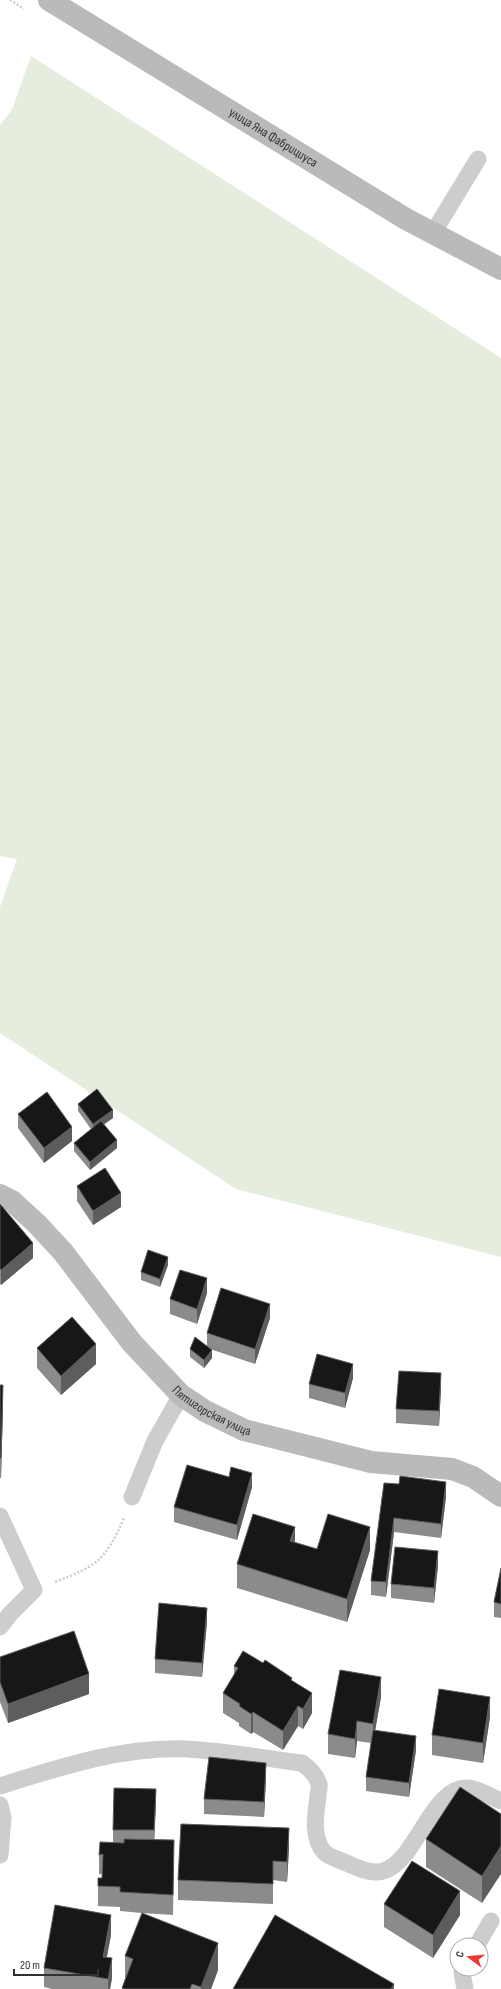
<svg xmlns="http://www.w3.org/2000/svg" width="501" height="1989" font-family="'Sofia Sans Condensed',sans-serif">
<rect width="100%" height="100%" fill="#fff"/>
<path fill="#e4edde" d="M31 56 501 358V1257L236 1189 0 1033V907L17 859 0 856V125L12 110Z"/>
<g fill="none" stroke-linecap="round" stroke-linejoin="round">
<path stroke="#cdcdcd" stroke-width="2.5" stroke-dasharray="2 2" stroke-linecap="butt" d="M10 0 24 9
M55 1582C97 1566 106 1560 124 1518"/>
<path stroke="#cdcdcd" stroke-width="17" d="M433 233 478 159
M132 1497 155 1441 181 1395
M0 1516 34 1590 10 1614 0 1627
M0 1786C60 1767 124 1746 187 1749 225 1751 264 1758 302 1763 309 1768 316 1774 319 1784 320 1787 318 1792 318 1796 316 1813 311 1837 324 1852 330 1858 344 1861 351 1865 362 1870 375 1875 386 1870 418 1858 434 1779 473 1789 482 1791 492 1797 501 1801
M0 1805 3 1818 0 1855
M477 1945 491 1921
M464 1969 462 1973 465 1989"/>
<g stroke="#bababa" stroke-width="22">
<path id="s1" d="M49 0 406 219 501 269"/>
<path id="s2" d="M0 1195 12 1201 37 1224 63 1252 132 1343 181 1395 205 1411 244 1430 371 1462 452 1469 473 1477 501 1496"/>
</g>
</g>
<path fill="#8b8b8b" d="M78 1104 113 1118 104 1124 117 1148 90 1170 74 1151V1143L91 1129 78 1111Z
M18 1114 72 1141 44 1163 18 1128Z
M77 1186 121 1207 93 1225 77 1201Z
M0 1204 33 1258 1 1285 0 1284Z
M168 1265 160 1287 141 1280V1272Z
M207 1293 197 1324 170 1314V1299Z
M270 1318 255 1364 210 1349 212 1358 204 1368 190 1357V1349L207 1346V1333Z
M37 1348 96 1364 61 1395 37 1368Z
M353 1378 345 1408 309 1398V1384Z
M0 1385 3 1405 1 1478H0Z
M441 1388 439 1426 396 1423V1409Z
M229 1477 252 1487 237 1540 174 1522V1507Z
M399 1484 446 1497 441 1538 394 1532 386 1597 371 1595V1581Z
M295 1542 317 1549 370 1550 347 1622 237 1588V1564Z
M438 1566 434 1603 391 1598V1584Z
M501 1568V1618L494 1617V1602Z
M207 1622 202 1677 155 1673V1659Z
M0 1657 89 1694 8 1723 0 1702Z
M234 1666 292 1681 312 1713 303 1729 298 1726 283 1750 253 1732 251 1734 239 1726V1723L223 1713V1693L234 1675Z
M381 1697 375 1730 416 1750 409 1797 366 1791V1777L371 1743 357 1741 355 1758 328 1754V1734Z
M490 1717 483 1763 432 1755V1735Z
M266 1778 264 1817 204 1814V1799Z
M156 1803 154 1839 174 1860 173 1915 142 1913 218 1970 211 1989H122L125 1979V1956L142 1913 120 1911V1907L98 1906V1886L102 1878V1874H99V1855L113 1843V1830Z
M501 1814 482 1903 426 1867V1839Z
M289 1848 287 1882 273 1880V1904L178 1900V1880Z
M384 1904 460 1915 433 1958 384 1927Z
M111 1935 107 1957 112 1978 110 1989H52L44 1987V1968Z"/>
<path fill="#5d5d5d" d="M113 1110V1118L93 1132V1124Z
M72 1127V1141L44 1163V1148Z
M117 1140V1148L90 1170V1162Z
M121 1193V1207L93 1225V1211Z
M33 1243V1258L1 1285V1270Z
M168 1257V1265L160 1287V1279Z
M207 1278V1293L197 1324V1309Z
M270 1304V1318L255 1364V1349Z
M96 1344V1364L61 1395V1376Z
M212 1350V1358L204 1368V1360Z
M353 1364V1378L345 1408V1393Z
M441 1373V1388L439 1426V1411Z
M3 1385V1405L1 1478V1458Z
M252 1473V1487L237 1540V1525Z
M446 1482V1497L441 1538V1524Z
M394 1518V1532L386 1597V1582Z
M295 1527V1551L290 1541Z
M370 1527V1550L347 1622V1599Z
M438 1551V1566L434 1603V1588Z
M207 1608V1622L202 1677V1663Z
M89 1674V1694L8 1723V1704Z
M381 1677V1697L373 1743V1724Z
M312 1693V1713L303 1729V1709Z
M490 1697V1717L483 1763V1743Z
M298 1706V1726L283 1750V1731Z
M253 1712V1732L251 1734V1714Z
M357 1721V1741L355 1758V1739Z
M416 1736V1750L409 1797V1783Z
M266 1763V1778L264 1817V1802Z
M156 1789V1803L154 1845V1830Z
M289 1828V1848L287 1882V1862Z
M501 1846V1874L482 1903V1876Z
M460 1891V1915L433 1958V1935Z
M111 1915V1935L103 1976V1957Z
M218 1943V1970L211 1989H201V1987Z
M112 1958V1978L110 1989H108V1979Z
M394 1984V1989H391Z"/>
<path fill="#171717" stroke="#5d5d5d" d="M97 1089 113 1110 93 1124 78 1104Z
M47 1092 72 1127 44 1148 18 1114Z
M101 1121 117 1140 90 1162 74 1143Z
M105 1168 121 1193 93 1211 77 1186Z
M0 1204 33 1243 1 1270 0 1269Z
M148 1250 168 1257 160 1279 141 1272Z
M180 1270 207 1278 197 1309 170 1299Z
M221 1288 270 1304 255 1349 207 1333Z
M72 1317 96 1344 61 1376 37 1348Z
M195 1337 212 1350 204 1360 190 1349Z
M317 1354 353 1364 345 1393 309 1384Z
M399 1371 441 1373 439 1411 396 1409Z
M0 1385H3L1 1458H0Z
M187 1465 229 1477 231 1467 252 1473 237 1525 174 1507Z
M400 1476 446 1482 441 1524 394 1518 386 1582 371 1581 384 1483 399 1484Z
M253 1514 295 1527 290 1541 317 1549 328 1514 370 1527 347 1599 237 1564Z
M395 1547 438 1551 434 1588 391 1584Z
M501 1568V1604L494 1602Z
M159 1603 207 1608 202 1663 155 1659Z
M74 1631 89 1674 8 1704 0 1682V1657Z
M243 1651 263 1663 265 1660 292 1678 291 1680 312 1693 303 1709 298 1706 283 1731 253 1712 251 1714 239 1706 240 1704 223 1693 238 1668 234 1666Z
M340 1670 381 1677 373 1724 357 1721 355 1739 328 1734Z
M439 1689 490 1697 483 1743 432 1735Z
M373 1730 416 1736 409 1783 366 1777Z
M209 1757 266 1763 264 1802 204 1799Z
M460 1787 501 1814V1846L482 1876 426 1839Z
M114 1788 156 1789 154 1830H113Z
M181 1824 289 1828 287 1862 273 1861V1884L178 1880Z
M124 1839 174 1840 173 1895 120 1892V1887L98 1886V1878H102L103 1854 99 1855 100 1842 124 1843Z
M412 1861 460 1891 433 1935 384 1904Z
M55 1905 111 1915 103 1957 112 1958 108 1979 44 1968Z
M142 1913 218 1943 201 1987 192 1984 190 1989H125L122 1988 133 1959 125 1956Z
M275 1915 394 1984 391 1989H233Z"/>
<g text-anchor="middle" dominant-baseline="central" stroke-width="4" stroke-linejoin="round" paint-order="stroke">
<g font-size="13" fill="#303030" stroke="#fff">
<text stroke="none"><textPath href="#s1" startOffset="263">улица Яна Фабрициуса</textPath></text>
<text stroke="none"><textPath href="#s2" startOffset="306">Пятигорская улица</textPath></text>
</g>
</g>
<g transform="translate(469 1957) rotate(286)"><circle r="19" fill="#ffffff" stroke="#acacac"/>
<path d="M0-3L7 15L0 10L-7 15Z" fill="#ec3a2d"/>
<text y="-6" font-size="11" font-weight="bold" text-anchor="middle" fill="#303030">С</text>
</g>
<path d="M14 1969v6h84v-6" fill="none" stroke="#303030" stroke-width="2"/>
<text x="20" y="1969" font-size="12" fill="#303030" stroke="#ffffff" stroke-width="3" paint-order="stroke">20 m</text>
</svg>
